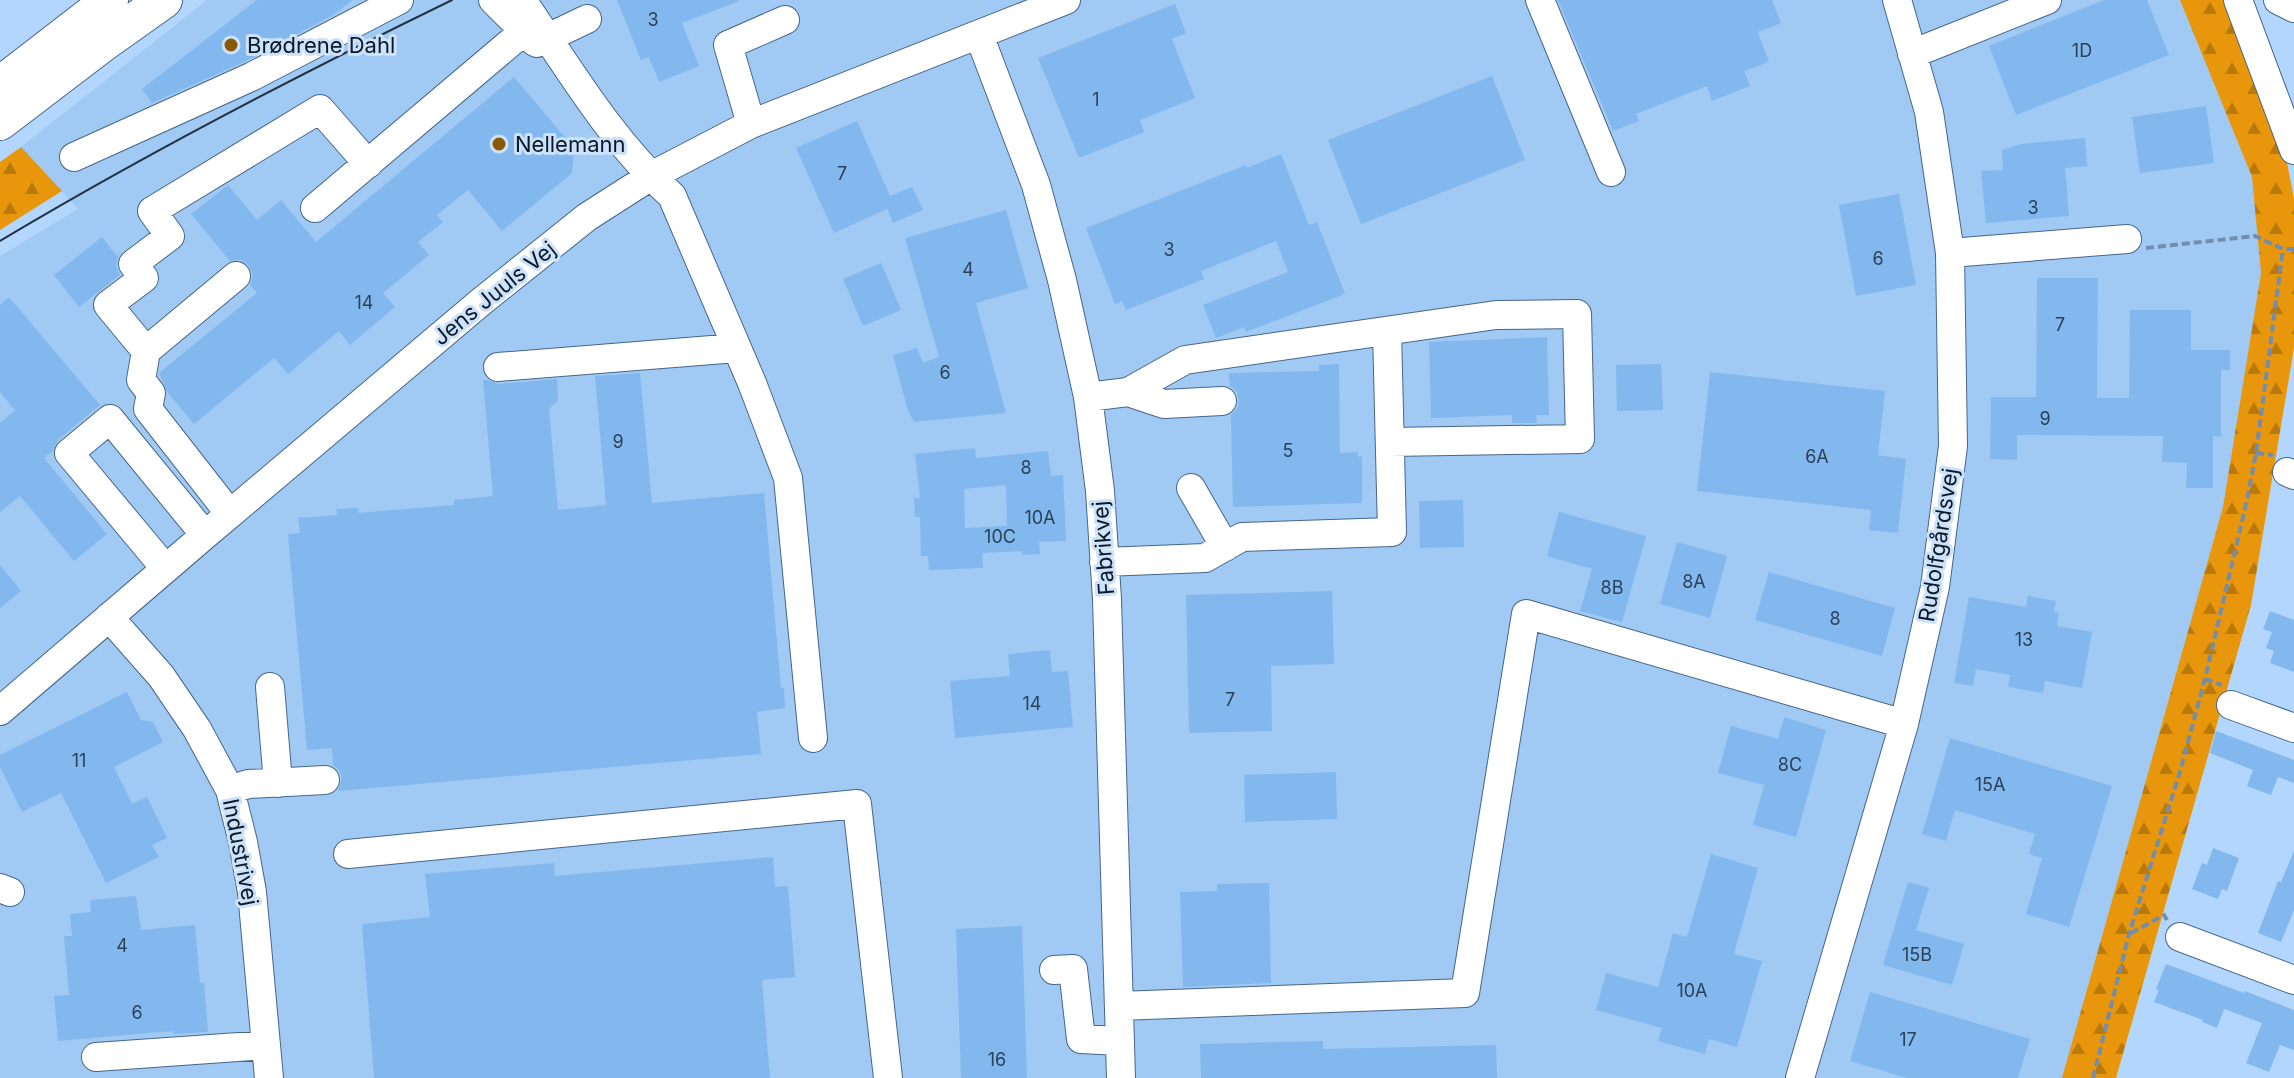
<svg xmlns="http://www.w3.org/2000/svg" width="2294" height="1078" font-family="Inter,sans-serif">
<defs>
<pattern id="forest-firs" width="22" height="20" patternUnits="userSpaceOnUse" patternTransform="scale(2)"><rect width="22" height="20" fill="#e8960b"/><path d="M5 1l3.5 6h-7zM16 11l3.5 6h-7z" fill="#ba7a0b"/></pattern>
</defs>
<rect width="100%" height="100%" fill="#b2d6fe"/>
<path fill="#a0c9f4" d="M207 0H2180L2252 177 2261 273 2223 507 2062 1078H0V256L78 209 21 147Z"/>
<path fill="url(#forest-firs)" d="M2180 0H2226L2286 157 2294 199V348L2251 605 2116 1078H2062L2223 507 2261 273 2252 177Z
M21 147 62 191 0 230V162Z"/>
<path fill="#83b8ee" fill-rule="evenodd" d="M257 0H353L333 15 244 62 152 103 142 89Z
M617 0H738L739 1 682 23 699 66 659 82 649 57 641 60Z
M1558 0H1772L1781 23 1758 32 1769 62 1744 71 1750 86 1712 101 1707 86 1636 114 1639 121 1613 131Z
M2104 0H2147L2169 55 2016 115 1989 46Z
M1175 4 1186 33 1172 39 1195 98 1140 120 1144 132 1079 158 1038 58Z
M1492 76 1525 160 1361 224 1328 140Z
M514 77 574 148 572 173 502 231 468 190 437 215 443 222 418 242 429 255 383 293 395 307 350 345 339 331 288 374 274 358 194 424 168 393 159 373 257 293 250 285 253 274 248 265 241 260 230 261 191 214 228 185 257 220 281 200 316 242Z
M2206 106 2214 163 2140 173 2132 117Z
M857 121 890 196 912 187 923 210 893 223 887 209 834 233 796 148Z
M2085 138 2087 166 2065 168 2069 216 1986 223 1981 171 2003 170 2002 150 2021 144Z
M1281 154 1309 225 1317 222 1345 294 1246 332 1244 327 1216 338 1203 305 1288 272 1276 241 1201 271 1204 279 1126 310 1122 301 1115 304 1086 228 1246 165 1247 168Z
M1899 194 1916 285 1856 296 1839 205Z
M1006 210 1028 288 976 303 1006 413 914 422 908 411 893 355 917 348 923 363 939 357 905 238Z
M102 237 118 257 116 266 120 275 79 307 54 275Z
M881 263 901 310 863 326 843 279Z
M2037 278H2098L2097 398H2129L2130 310H2191V350H2230V370H2221V437L2213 436V488H2186L2187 463 2162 462 2163 436 2017 435V460L1990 459 1991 397H2036Z
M9 297 100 405 58 440 53 451 44 458 107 534 74 561 20 496 0 512V423L15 410 0 392V305Z
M1547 337 1549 415H1536L1537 423H1512V415L1431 418 1429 342Z
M1339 364 1340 453 1358 452V457L1362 456V503L1233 507 1231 415 1237 409 1239 401 1237 392 1230 386 1229 373 1319 371V365Z
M1661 364 1663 410 1617 411 1616 365Z
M1710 372 1885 391 1878 455 1906 459 1898 533 1869 530 1871 510 1697 491Z
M640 373 652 503 764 493 781 688H784L785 708 757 712 761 754 338 791 342 778 339 770 333 765 332 748 307 750 288 534 300 533 298 518 337 515 336 509 358 508V513L454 505V500L493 496 483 380H488L499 384 557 379 558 400 549 409 558 510 606 505 595 376Z
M975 448 976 458 1048 451 1051 476 1063 475 1066 541 1039 542 1040 554 1022 555V551L982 553 983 568 929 570 928 556H921L920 517H915L914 498H920L915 454ZM1006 485 1007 526 965 528 964 489Z
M1463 500 1464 547 1420 548 1419 501Z
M1559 512 1646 536 1622 622 1580 611 1592 569 1547 556Z
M1677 542 1727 556 1710 618 1660 604Z
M0 565 21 591 0 608Z
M1769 572 1895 608 1882 656 1755 620Z
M1332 591 1334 664 1271 666 1272 731 1189 733 1186 595Z
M2028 596 2056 601 2054 612 2059 613 2057 626 2092 632 2082 688 2045 681 2043 693 2008 687 2010 675 1976 669 1973 686 1954 683 1969 597 2026 607Z
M2270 611 2294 620V672L2270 663 2274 651 2266 648 2272 632 2263 629Z
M1050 650 1052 672 1068 671 1073 727 955 738 950 681 1010 676 1008 654Z
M127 692 141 720 153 722 163 742 114 767 132 804 147 797 167 838 152 845 159 857 106 883 61 793 22 812 0 767V755Z
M1784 717 1826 730 1796 837 1753 825 1764 785 1718 773 1731 726 1778 739Z
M2216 731 2294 760V783L2278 777 2271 795 2247 786 2253 770 2210 753Z
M1950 738 2112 786 2069 927 2026 914 2042 858 2029 854 2035 834 1955 810 1946 841 1922 834Z
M1336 772 1337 819 1245 822 1244 775Z
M2213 848 2239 858 2227 891 2222 889 2218 899 2192 889 2202 863 2207 865Z
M2294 851V910L2281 942 2258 933 2278 881 2281 882Z
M1711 854 1758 868 1734 954 1762 961 1737 1047 1709 1039 1705 1054 1658 1041 1662 1028 1596 1010 1606 973 1658 987 1673 933 1687 937Z
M773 857 775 887 788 886 795 977 762 980 770 1078H374L362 924 430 917 425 874 554 863 555 876Z
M1908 882 1929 888 1916 930 1964 944 1952 985 1883 965Z
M1269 883 1271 983 1183 987 1180 892 1217 891V884Z
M136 896 141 930 195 925 200 983H204L208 1032 174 1034 173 1031 58 1041 54 996 69 995 64 936H72L70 914 91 912 90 900Z
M1022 926 1027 1078H961L956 929Z
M2166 964 2244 993 2245 991 2294 1010V1050L2280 1045 2269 1072 2246 1063 2262 1023 2224 1009 2217 1028 2202 1022 2203 1020 2154 1002 2159 990 2156 989Z
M1870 992 2030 1039 2018 1078H1907L1850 1061Z
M1323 1041V1049L1496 1045 1497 1078H1201L1200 1044Z"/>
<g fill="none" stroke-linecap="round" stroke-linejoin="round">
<defs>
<path id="minor" d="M493 0 535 42
M522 0C568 67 611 141 672 196L752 383 788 478 813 738
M1540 0 1611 172
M2238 0 2294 150
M2278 0 2294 8
M979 35 1036 185 1062 280 1088 397 1100 491 1107 599 1121 1078
M537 43 587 19
M1912 54 2047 0
M751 124 728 45 785 20
M74 157 251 77 399 0
M315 208 536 21
M1950 253 2127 239
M146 351 108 305 144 278 133 264 170 236 152 211 320 109 368 164
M498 367 737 348
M1128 392 1164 404 1222 401
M1088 397 1128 392 1185 360 1496 315 1577 314 1580 439 1390 442
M2287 472 2294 475
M1191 488 1225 547
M230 514 148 409 151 393 141 380 146 351 236 276
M1104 562 1205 558 1242 537 1392 532 1387 331
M165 568 69 453 110 419 205 535
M109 617 161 676 197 729 230 790 243 842 252 892 269 1078
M270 687 278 783
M2231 705 2294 728
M0 711 205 535 482 301 587 217 651 176 751 124 1066 0
M230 790 248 784 325 780
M348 854 857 804 888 1078
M0 888 10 892
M2180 937 2294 980
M1054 970 1073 969 1081 1039 1120 1041
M1119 1006 1465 993 1526 614 1904 724
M96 1057 266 1045
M1800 1078 1904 724 1935 587 1953 446 1950 253 1929 112 1897 0"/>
<path id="major" d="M0 85 110 0
M0 122 105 42 164 0"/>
</defs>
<use href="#minor" stroke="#466789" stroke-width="30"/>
<use href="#major" stroke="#466789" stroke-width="38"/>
<path stroke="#728eac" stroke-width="4" stroke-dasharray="8 4" stroke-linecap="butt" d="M2146 248 2255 236 2283 249H2294
M2256 453 2273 455
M2205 679 2222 685
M2131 933 2164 915 2167 920
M2093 1078 2129 934 2179 775 2205 679 2247 500 2256 453 2283 249"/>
<use href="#minor" stroke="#fff" stroke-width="28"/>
<use href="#major" stroke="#fff" stroke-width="36"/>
<path stroke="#203142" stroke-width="2" d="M0 241C147 153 298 75 452 0"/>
</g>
<g fill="#8a5702" stroke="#cce2fa" stroke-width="3">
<circle cx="231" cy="45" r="8"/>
<circle cx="499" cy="144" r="8"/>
</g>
<g text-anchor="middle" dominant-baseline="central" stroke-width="6" stroke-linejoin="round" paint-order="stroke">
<g font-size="18" fill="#294159">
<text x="653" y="19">3</text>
<text x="2082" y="50">1D</text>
<text x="1096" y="99">1</text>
<text x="842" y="173">7</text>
<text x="2033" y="207">3</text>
<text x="1169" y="249">3</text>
<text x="1878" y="258">6</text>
<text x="968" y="269">4</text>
<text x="364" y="302">14</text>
<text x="2060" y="324">7</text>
<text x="945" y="372">6</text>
<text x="2045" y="418">9</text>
<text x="618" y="441">9</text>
<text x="1288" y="450">5</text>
<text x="1817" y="456">6A</text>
<text x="1026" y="467">8</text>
<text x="1040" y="517">10A</text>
<text x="1000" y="536">10C</text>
<text x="1694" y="581">8A</text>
<text x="1612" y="587">8B</text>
<text x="1835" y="618">8</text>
<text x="2024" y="639">13</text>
<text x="1230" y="699">7</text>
<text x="1032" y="703">14</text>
<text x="79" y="760">11</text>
<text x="1790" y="764">8C</text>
<text x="1990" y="784">15A</text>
<text x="122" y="945">4</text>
<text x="1917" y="954">15B</text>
<text x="1692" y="990">10A</text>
<text x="137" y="1012">6</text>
<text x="1908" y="1039">17</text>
<text x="997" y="1059">16</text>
</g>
<g font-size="22" fill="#0b1927" stroke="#cce2fa" text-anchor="start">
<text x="247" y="45">Brødrene Dahl</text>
<text x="515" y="144">Nellemann</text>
</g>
<g font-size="22" fill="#0b1927" stroke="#cce2fa">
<text transform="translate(494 293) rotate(-39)">Jens Juuls Vej</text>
<text transform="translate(1938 545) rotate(-81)">Rudolfgårdsvej</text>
<text transform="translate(1103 548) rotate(-94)">Fabrikvej</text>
<text transform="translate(241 852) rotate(79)">Industrivej</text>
</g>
</g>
</svg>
